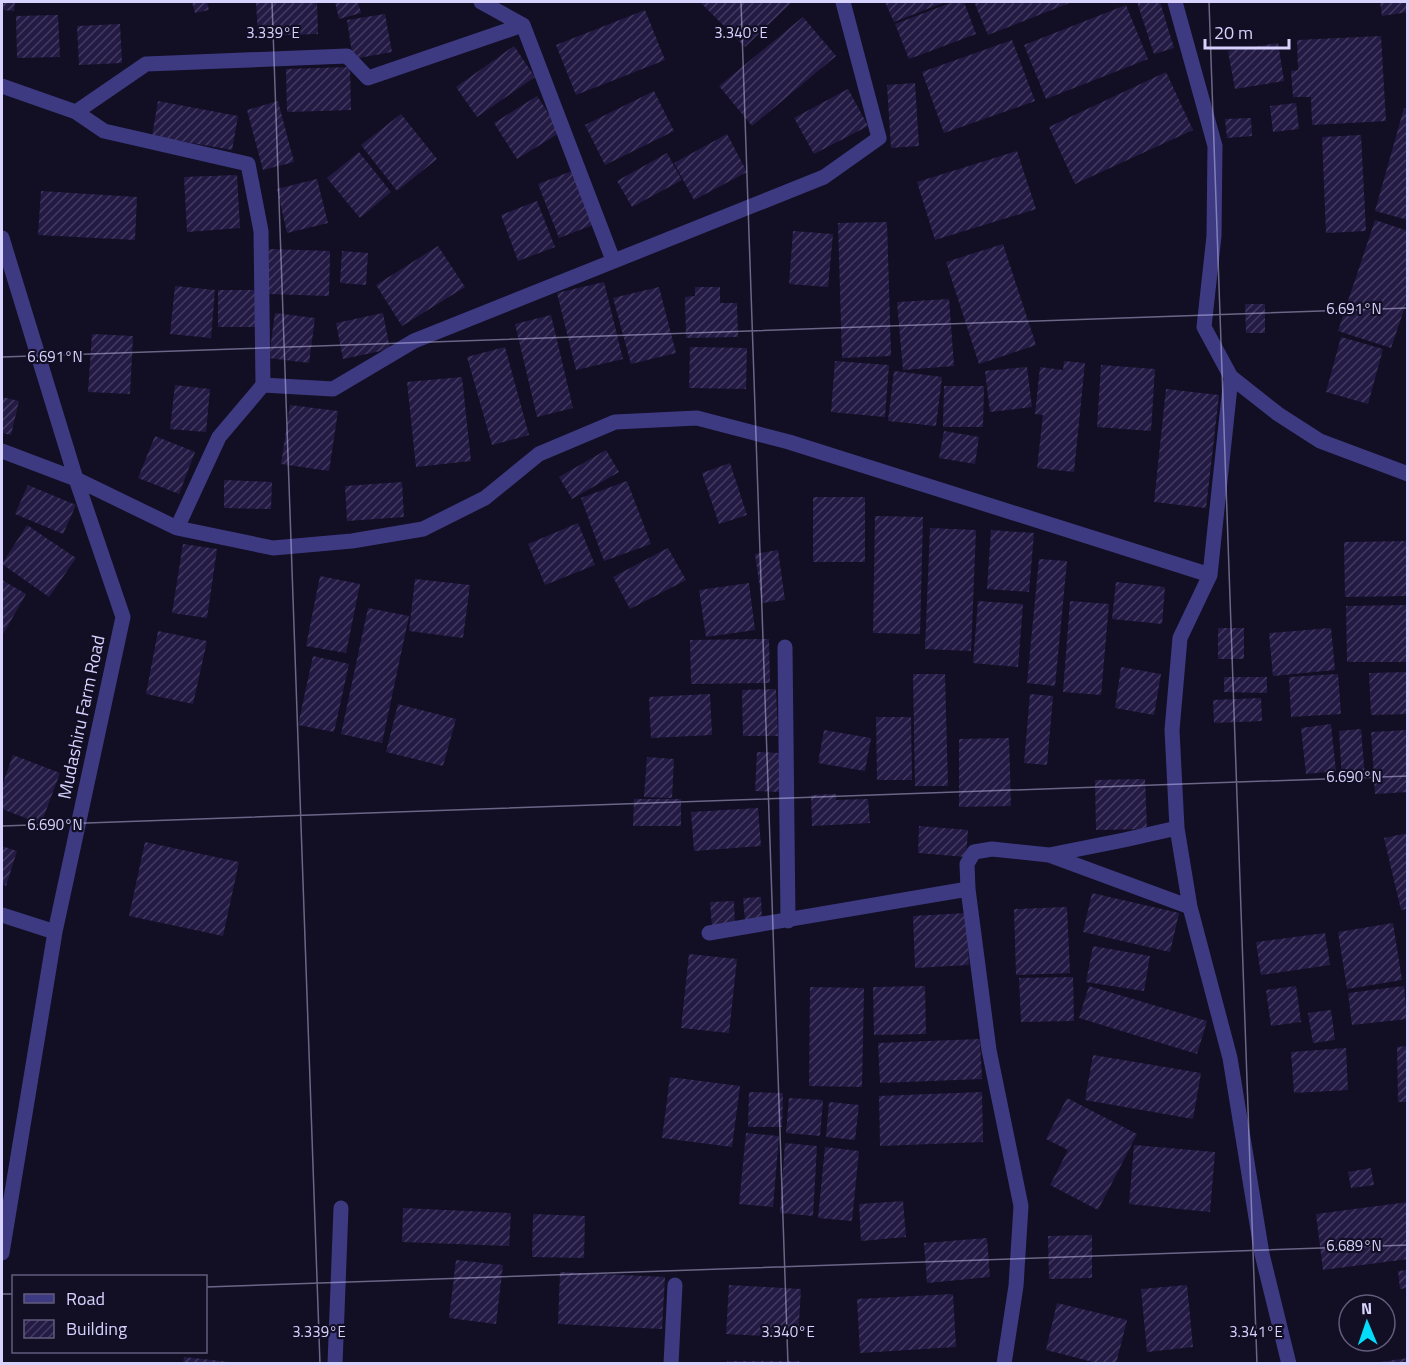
<svg xmlns="http://www.w3.org/2000/svg" width="1409" height="1365" font-family="'Titillium Web',sans-serif">
<defs>
<pattern id="building-hatch" width="6" height="6" patternUnits="userSpaceOnUse" patternTransform="scale(1.5)"><rect width="6" height="6" fill="#241b44"/><path d="M-1 1l2-2M0 6l6-6M5 7l2-2" fill="none" stroke="#433b60"/></pattern>
</defs>
<rect width="100%" height="100%" fill="#120e24"/>
<path fill="url(#building-hatch)" d="M2 2H15L14 11 2 10Z
M192 2H207L209 10 195 13Z
M256 2H317L318 34 258 36Z
M335 2H358L361 13 339 19Z
M700 2H792L745 47Z
M885 2H945L894 22Z
M953 2H964L976 34 909 59 895 24Z
M974 2H1072L988 35Z
M1137 2H1160L1174 48 1154 54Z
M1380 2H1408V12L1382 16Z
M1126 5 1148 59 1046 99 1024 45Z
M645 10 665 60 576 95 556 45Z
M385 14 392 52 353 59 347 20Z
M58 15 60 57 17 58 16 16Z
M803 17 836 56 752 126 719 86Z
M120 24 122 63 79 65 77 26Z
M1381 36 1386 121 1312 125 1311 97H1293L1291 71 1298 70 1297 40Z
M1012 40 1035 101 944 133 922 72Z
M1278 43 1284 81 1235 89 1228 51Z
M514 46 535 77 477 117 456 87Z
M350 67 351 110 287 112 286 69Z
M1166 72 1193 130 1075 184 1049 127Z
M915 83 919 146 891 148 887 85Z
M848 89 868 126 814 154 794 118Z
M654 91 674 131 605 165 585 125Z
M537 96 561 132 517 159 494 123Z
M158 101 238 116 232 150 152 136Z
M278 101 294 162 263 170 247 110Z
M1296 103 1299 129 1273 132 1270 106Z
M1404 108 1408 109V220L1375 211Z
M401 114 437 159 397 191 361 145Z
M1251 118 1252 136 1227 138 1225 119Z
M727 134 747 172 694 200 674 163Z
M1361 135 1366 231 1326 233 1322 137Z
M1017 151 1036 209 935 240 917 182Z
M359 152 391 192 360 218 327 178Z
M667 153 682 180 632 207 617 181Z
M572 171 593 225 559 238 538 184Z
M237 175 240 228 187 232 184 177Z
M317 179 328 223 287 233 277 189Z
M41 191 137 197 135 240 38 235Z
M537 201 555 247 518 261 501 215Z
M1375 220 1408 231V298L1391 348 1338 331Z
M887 222 891 356 842 358 838 223Z
M793 231 833 234 828 287 789 284Z
M1003 244 1036 345 979 364 946 262Z
M438 246 465 287 402 326 376 285Z
M269 249 330 251 329 296 268 294Z
M342 251 368 253 366 285 340 283Z
M604 282 623 359 576 370 557 293Z
M175 286 215 290 211 338 170 334Z
M659 287 676 353 631 364 613 298Z
M695 287H720V303H737L738 337 686 338 685 297 695 296Z
M218 290H259V327H218Z
M949 299 954 366 903 370 897 302Z
M1245 304H1265V333H1246Z
M275 313 315 318 309 363 269 358Z
M383 313 390 349 343 359 336 323Z
M551 315 573 408 537 417 515 324Z
M92 334 133 336 130 394 88 392Z
M1341 337 1383 349 1368 404 1326 392Z
M505 347 529 435 492 445 467 357Z
M690 347 747 348 746 389 689 388Z
M835 361 889 365 885 417 831 412Z
M1064 361 1085 363 1074 472 1037 468 1043 415 1035 414 1040 367 1063 370Z
M1101 365 1155 369 1151 431 1097 427Z
M1027 367 1032 407 990 412 985 371Z
M894 371 942 377 936 426 888 421Z
M462 377 471 461 416 467 407 382Z
M175 385 210 389 206 432 170 429Z
M944 386H984L983 427H943Z
M1166 389 1219 395 1206 508 1154 502Z
M2 397 19 401 11 435 2 433Z
M290 405 338 411 329 471 281 464Z
M944 431 979 437 975 464 939 458Z
M155 436 195 452 179 494 138 478Z
M606 450 619 472 572 499 559 477Z
M730 463 747 515 719 524 702 473Z
M224 480 272 482 271 509 224 508Z
M627 481 651 544 604 561 581 498Z
M402 482 404 517 347 521 345 486Z
M28 485 76 505 63 534 15 514Z
M813 497H865V562H813Z
M875 516 923 517 920 634 873 633Z
M578 523 595 565 545 585 528 544Z
M27 525 76 558 49 597 2 564Z
M930 528 976 530 971 651 925 649Z
M991 530 1034 533 1029 592 987 589Z
M1408 541V596L1345 597 1344 542Z
M183 544 217 549 207 618 172 613Z
M668 548 686 580 630 609 613 577Z
M778 550 785 600 762 603 755 554Z
M1039 559 1067 561 1055 686 1027 683Z
M320 576 360 584 346 653 306 646Z
M415 579 470 585 463 638 409 631Z
M2 580 26 594 2 636Z
M1116 582 1165 587 1162 624 1112 619Z
M749 583 755 630 706 637 699 590Z
M978 601 1023 604 1018 667 973 663Z
M1070 601 1109 604 1101 695 1063 692Z
M1408 605V662H1347L1346 606Z
M368 608 409 616 382 743 341 734Z
M1218 628H1244V659H1218Z
M1331 628 1335 670 1273 676 1269 633Z
M158 631 207 641 193 704 146 694Z
M769 639 770 683 691 684 690 640Z
M313 656 349 664 334 732 298 725Z
M1121 667 1161 674 1154 715 1115 708Z
M1408 672V714L1371 715 1369 673Z
M913 674H945L948 786H915Z
M1338 674 1341 714 1291 717 1289 677Z
M1224 677H1267V693L1224 692Z
M776 689 778 736H743L742 690Z
M710 694 712 735 651 738 649 697Z
M1030 694 1053 696 1047 765 1024 763Z
M1261 698 1262 721 1214 723 1213 700Z
M398 704 456 719 443 766 386 752Z
M876 717H911L912 780H877Z
M1331 724 1336 771 1306 774 1301 728Z
M1361 729 1365 778 1342 780 1339 731Z
M824 730 871 738 865 771 818 763Z
M1408 730V792L1375 794 1371 732Z
M1009 738 1011 806 959 807V739Z
M757 752 781 753 779 792 755 791Z
M13 755 60 773 41 824 2 809V786Z
M647 757 674 759 672 798 644 797Z
M1145 779 1147 829 1096 830 1095 780Z
M836 794V800L868 799 870 823 812 826 811 795Z
M634 799H681V826H633Z
M758 808 761 846 694 851 691 812Z
M919 826 968 830 966 857 918 853Z
M1408 833V909L1401 910 1384 838Z
M145 842 239 862 223 936 129 916Z
M2 846 17 851 6 886 2 884Z
M1092 893 1179 913 1170 952 1083 932Z
M761 897 762 919 745 920 743 898Z
M734 901 735 926 712 927 710 902Z
M1067 907 1070 973 1016 975 1014 909Z
M966 913 969 965 915 968 913 916Z
M1393 923 1402 980 1347 989 1338 932Z
M1325 933 1330 965 1261 975 1256 942Z
M1093 946 1150 956 1144 991 1086 982Z
M689 954 737 959 729 1033 681 1028Z
M1073 977 1074 1021 1021 1022 1019 978Z
M925 986 926 1034 874 1035 873 987Z
M1089 986 1207 1021 1197 1054 1079 1018Z
M1296 986 1301 1022 1271 1026 1266 990Z
M1404 986 1407 1019 1352 1025 1348 993Z
M810 987 864 988 862 1087 809 1086Z
M1331 1010 1335 1040 1313 1043 1308 1013Z
M980 1039 982 1079 880 1083 878 1043Z
M1408 1046V1102H1398L1397 1047Z
M1346 1048 1348 1090 1294 1093 1291 1052Z
M1093 1055 1201 1073 1193 1119 1085 1100Z
M670 1077 740 1086 732 1147 662 1138Z
M749 1092 783 1093 782 1127H748Z
M982 1092 983 1142 880 1146 879 1096Z
M789 1098 823 1100 820 1136 786 1133Z
M1067 1098 1137 1134 1098 1210 1050 1185 1068 1150 1046 1139Z
M829 1102 859 1105 855 1140 826 1137Z
M746 1133 779 1136 773 1207 739 1204Z
M785 1143 817 1146 813 1216 780 1213Z
M1134 1145 1215 1152 1210 1212 1129 1204Z
M825 1147 859 1151 852 1221 818 1218Z
M1371 1168 1374 1185 1351 1188 1348 1172Z
M903 1201 906 1237 861 1241 859 1204Z
M1408 1202V1259L1323 1270 1316 1214Z
M403 1208 511 1213 509 1246 402 1242Z
M533 1214 585 1216 584 1258 532 1257Z
M1092 1235V1278L1049 1279 1048 1236Z
M987 1238 990 1277 927 1283 924 1243Z
M456 1260 503 1265 496 1324 449 1318Z
M1408 1270V1288L1400 1289 1398 1271Z
M560 1272 665 1277 662 1329 558 1324Z
M729 1285 801 1289 798 1338 726 1334Z
M1187 1285 1193 1347 1147 1352 1141 1289Z
M953 1294 956 1347 860 1353 857 1299Z
M1057 1303 1127 1320 1116 1364H1101L1046 1350Z
M184 1357 230 1362V1364H183Z
M1408 1358V1364H1381V1362Z
M727 1361H799V1364H727Z"/>
<g fill="none" stroke-linecap="round" stroke-linejoin="round">
<path stroke="#3e3a82" stroke-width="15" d="M481 2 523 25 613 260
M1175 2 1215 146 1214 236 1204 327 1231 377 1278 414 1320 441 1408 474
M2 86 76 112 104 131 248 164 261 231 263 385 219 437 177 528
M76 112 146 64 347 56 368 78 523 25
M2 238 76 479 123 617 55 932 2 1253
M1231 377 1210 575 1180 638 1172 730 1177 828 1190 907 1230 1058 1262 1254 1289 1364
M263 385 333 389 414 341 824 177 879 138 843 2
M2 451 76 479 177 528 273 548 352 541 423 529 485 498 539 454 615 422 697 418 789 442 1210 575
M785 647 788 921
M1049 855 1190 907
M2 915 55 932
M709 933 968 889
M335 1364 341 1208
M671 1364 675 1285
M1004 1364 1016 1286 1021 1206 989 1050 968 889 967 864 974 852 992 849 1049 855 1124 840 1177 828"/>
</g>
<path fill="none" stroke="#d7d2fe" stroke-width="1.5" stroke-opacity="0.45" d="M272 2 320 1364M741 2 788 1364M1209 2 1257 1364M2 357 1408 308M2 826 1408 776M206 1287 1408 1245M2 1294H14"/>
<g text-anchor="middle" dominant-baseline="central" stroke-width="4.5" stroke-linejoin="round" paint-order="stroke">
<g font-size="18" fill="#d7d2fe" stroke="#120e24">
<text transform="translate(81 717) rotate(-78)">Mudashiru Farm Road</text>
</g>
</g>
<g font-size="15" text-anchor="middle" fill="#d7d2fe" stroke="#120e24" stroke-width="4.5" stroke-linejoin="round" paint-order="stroke">
<text x="273" y="38">3.339°E</text>
<text x="741" y="38">3.340°E</text>
<text x="1354" y="314">6.691°N</text>
<text x="55" y="362">6.691°N</text>
<text x="1354" y="782">6.690°N</text>
<text x="55" y="830">6.690°N</text>
<text x="1354" y="1251">6.689°N</text>
<text x="319" y="1337">3.339°E</text>
<text x="788" y="1337">3.340°E</text>
<text x="1256" y="1337">3.341°E</text>
</g>
<rect width="1409" height="1365" fill="none" stroke="#d7d2fe" stroke-width="6"/>
<rect x="12" y="1275" width="195" height="78" fill="#120e24" stroke="#615c7b" stroke-width="1.5"/>
<rect x="24" y="1294" width="30" height="9" fill="#3e3a82" stroke="#615c7b" stroke-width="1.5"/>
<text x="66" y="1305" font-size="18" fill="#d7d2fe">Road</text>
<rect x="24" y="1320" width="30" height="18" fill="url(#building-hatch)" stroke="#615c7b" stroke-width="1.5"/>
<text x="66" y="1335" font-size="18" fill="#d7d2fe">Building</text>
<g transform="translate(1367 1323) rotate(358)"><circle r="28" fill="#120e24" stroke="#615c7b" stroke-width="1.5"/>
<path d="M0-4.5L10 22L0 15L-10 22Z" fill="#03ddf9"/>
<text y="-9" font-size="16" font-weight="bold" text-anchor="middle" fill="#d7d2fe">N</text>
</g>
<path d="M1205 39v9h84v-9" fill="none" stroke="#d7d2fe" stroke-width="3"/>
<text x="1214" y="39" font-size="18" fill="#d7d2fe" stroke="#120e24" stroke-width="4.5" paint-order="stroke">20 m</text>
</svg>
